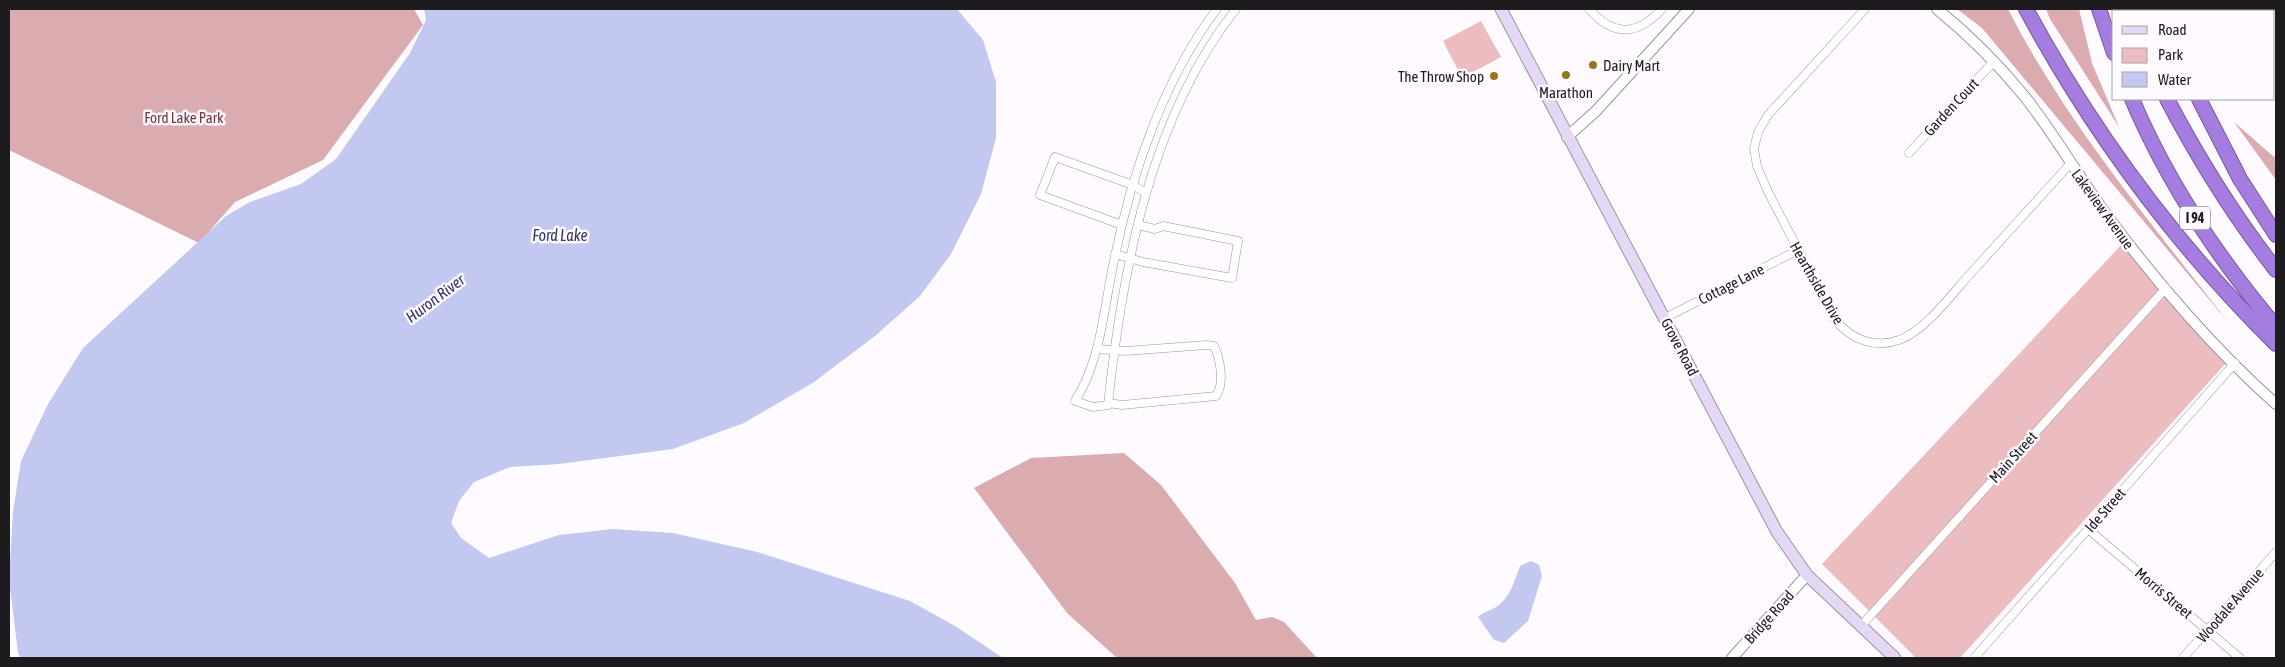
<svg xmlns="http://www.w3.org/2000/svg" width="2285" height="667" font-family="'Asap Condensed',sans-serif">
<rect width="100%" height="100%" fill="#fffaff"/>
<path fill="#ecbdc0" d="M1481 21 1501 57 1462 78 1443 41Z
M2123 243 2226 363 1960 658H1916L1822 564Z"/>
<path fill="#daabaf" d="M9 9H414L423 25 323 160 235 202 199 243 9 150Z
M1957 9H2008C2066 123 2150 221 2228 322L1982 28Z
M2046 9H2079L2092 63 2119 127 2050 19Z
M2234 122 2274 157 2276 155V180Z
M1124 453 1161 485 1235 583 1256 620 1272 617 1284 622 1317 658H1117L1067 613 974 488 1031 458Z"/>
<path fill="#c2c8ef" d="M424 9H957L983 40 996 82V138L981 194 951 254 920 296 875 336 814 382 744 423 673 449 559 464 510 467 474 482 459 501 451 523 461 538 489 558 559 535 613 529 673 533 757 552 910 601 955 626 1003 658H21L18 653 9 579 13 512 21 461 48 404 83 348 226 216 250 202 301 184 336 159 410 53 426 20Z
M1531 561 1539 565 1542 576 1528 621 1504 643 1494 640 1478 617C1485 611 1492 610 1499 605 1511 595 1515 580 1520 566Z"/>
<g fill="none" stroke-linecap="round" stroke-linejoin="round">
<defs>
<path id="minor" d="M1217 9C1165 77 1132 172 1115 256 1104 304 1102 359 1075 401L1093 407 1108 405C1122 271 1150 117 1236 9
M1589 9C1614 37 1637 36 1662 9
M1865 9 1768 115 1758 132 1754 149 1757 166 1768 192 1835 320C1851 339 1874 349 1899 340 1925 331 1952 294 1971 273 2004 237 2037 200 2070 164
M2207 11 2209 9
M1909 153 1994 61
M1122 225 1040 195 1055 157 1133 185 1146 193
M1115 254 1143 262 1232 278 1238 241 1163 226 1155 229 1138 225
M1665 318 1798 250
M1097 349 1125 351 1207 345 1214 346C1220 358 1225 384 1216 396L1122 405 1108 403
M2088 529 2240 658
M1861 626 2166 288
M1974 658 2235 363
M2183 658 2276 552"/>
<path id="tertiary" d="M1937 9C1969 35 1999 65 2025 97 2055 135 2080 179 2109 218 2156 282 2217 352 2276 404
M1567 137 1596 111 1689 9
M1732 658 1807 575"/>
<path id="secondary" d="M1501 9 1777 532 1807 575 1895 658"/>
<path id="motorway" d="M2026 9C2092 131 2177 246 2276 344
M2099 9 2114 53
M2130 9 2131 11
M2165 9V11
M2132 99C2167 182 2218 258 2276 327
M2167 99C2199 160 2234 216 2276 270
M2199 99 2240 179 2276 235"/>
</defs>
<use href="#minor" stroke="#9b959b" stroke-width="9"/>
<use href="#tertiary" stroke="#9b959b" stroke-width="12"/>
<use href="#secondary" stroke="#9b959b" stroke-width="13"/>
<use href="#motorway" stroke="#755a9b" stroke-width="16"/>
<use href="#minor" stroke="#fff" stroke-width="8"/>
<use href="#tertiary" stroke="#fff" stroke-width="10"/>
<use href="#secondary" stroke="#e4d8f5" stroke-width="11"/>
<use href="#motorway" stroke="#a57cdf" stroke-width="14"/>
</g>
<g fill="#97751e" stroke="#fffaff" stroke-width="2">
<circle cx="1593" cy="65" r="5"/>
<circle cx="1566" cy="75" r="5"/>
<circle cx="1494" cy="76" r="5"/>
</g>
<g text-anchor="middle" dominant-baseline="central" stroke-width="5" stroke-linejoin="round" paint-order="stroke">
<rect fill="#fffaff" stroke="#615e61" stroke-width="1" x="2180" y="206.5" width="30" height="23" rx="4"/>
<g font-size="14" font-weight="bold" fill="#1d1b1d">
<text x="2195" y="218">I 94</text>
</g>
<g font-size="15" fill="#1d1b1d" stroke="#fffaff" text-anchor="start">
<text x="1603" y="65">Dairy Mart</text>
<text x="1484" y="76" text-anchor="end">The Throw Shop</text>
<text x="1566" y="92" text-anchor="middle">Marathon</text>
</g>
<g font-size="15" fill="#1d1b1d" stroke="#fffaff">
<text transform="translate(1951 107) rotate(-47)">Garden Court</text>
<text transform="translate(2103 209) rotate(54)">Lakeview Avenue</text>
<text transform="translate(1817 283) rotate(60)">Hearthside Drive</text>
<text transform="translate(1731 284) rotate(-27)">Cottage Lane</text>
<text transform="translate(1680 347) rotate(62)">Grove Road</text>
<text transform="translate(2013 457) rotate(-48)">Main Street</text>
<text transform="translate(2105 510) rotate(-49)">Ide Street</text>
<text transform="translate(2164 593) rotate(40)">Morris Street</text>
<text transform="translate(2230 605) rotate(-49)">Woodale Avenue</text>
<text transform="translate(1769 617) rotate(-48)">Bridge Road</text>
</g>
<g font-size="15" fill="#72363e" stroke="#fffaff">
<text x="184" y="117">Ford Lake Park</text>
</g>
<g font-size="16" font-style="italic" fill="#313466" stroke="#fffaff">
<text x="560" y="235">Ford Lake</text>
<text transform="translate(435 298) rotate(-37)">Huron River</text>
</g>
</g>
<rect width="2285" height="667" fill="none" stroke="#1d1b1d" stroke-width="20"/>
<rect x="2112" y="10" width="162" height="90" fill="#fffaff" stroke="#a5a1a5"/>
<rect x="2122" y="26" width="25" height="8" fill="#e4d8f5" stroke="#a5a1a5"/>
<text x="2158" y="35" font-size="15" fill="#1d1b1d">Road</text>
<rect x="2122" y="48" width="25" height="15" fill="#ecbdc0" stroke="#a5a1a5"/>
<text x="2158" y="60" font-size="15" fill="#1d1b1d">Park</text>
<rect x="2122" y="72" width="25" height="15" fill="#c2c8ef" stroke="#a5a1a5"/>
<text x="2158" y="85" font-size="15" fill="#1d1b1d">Water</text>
</svg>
